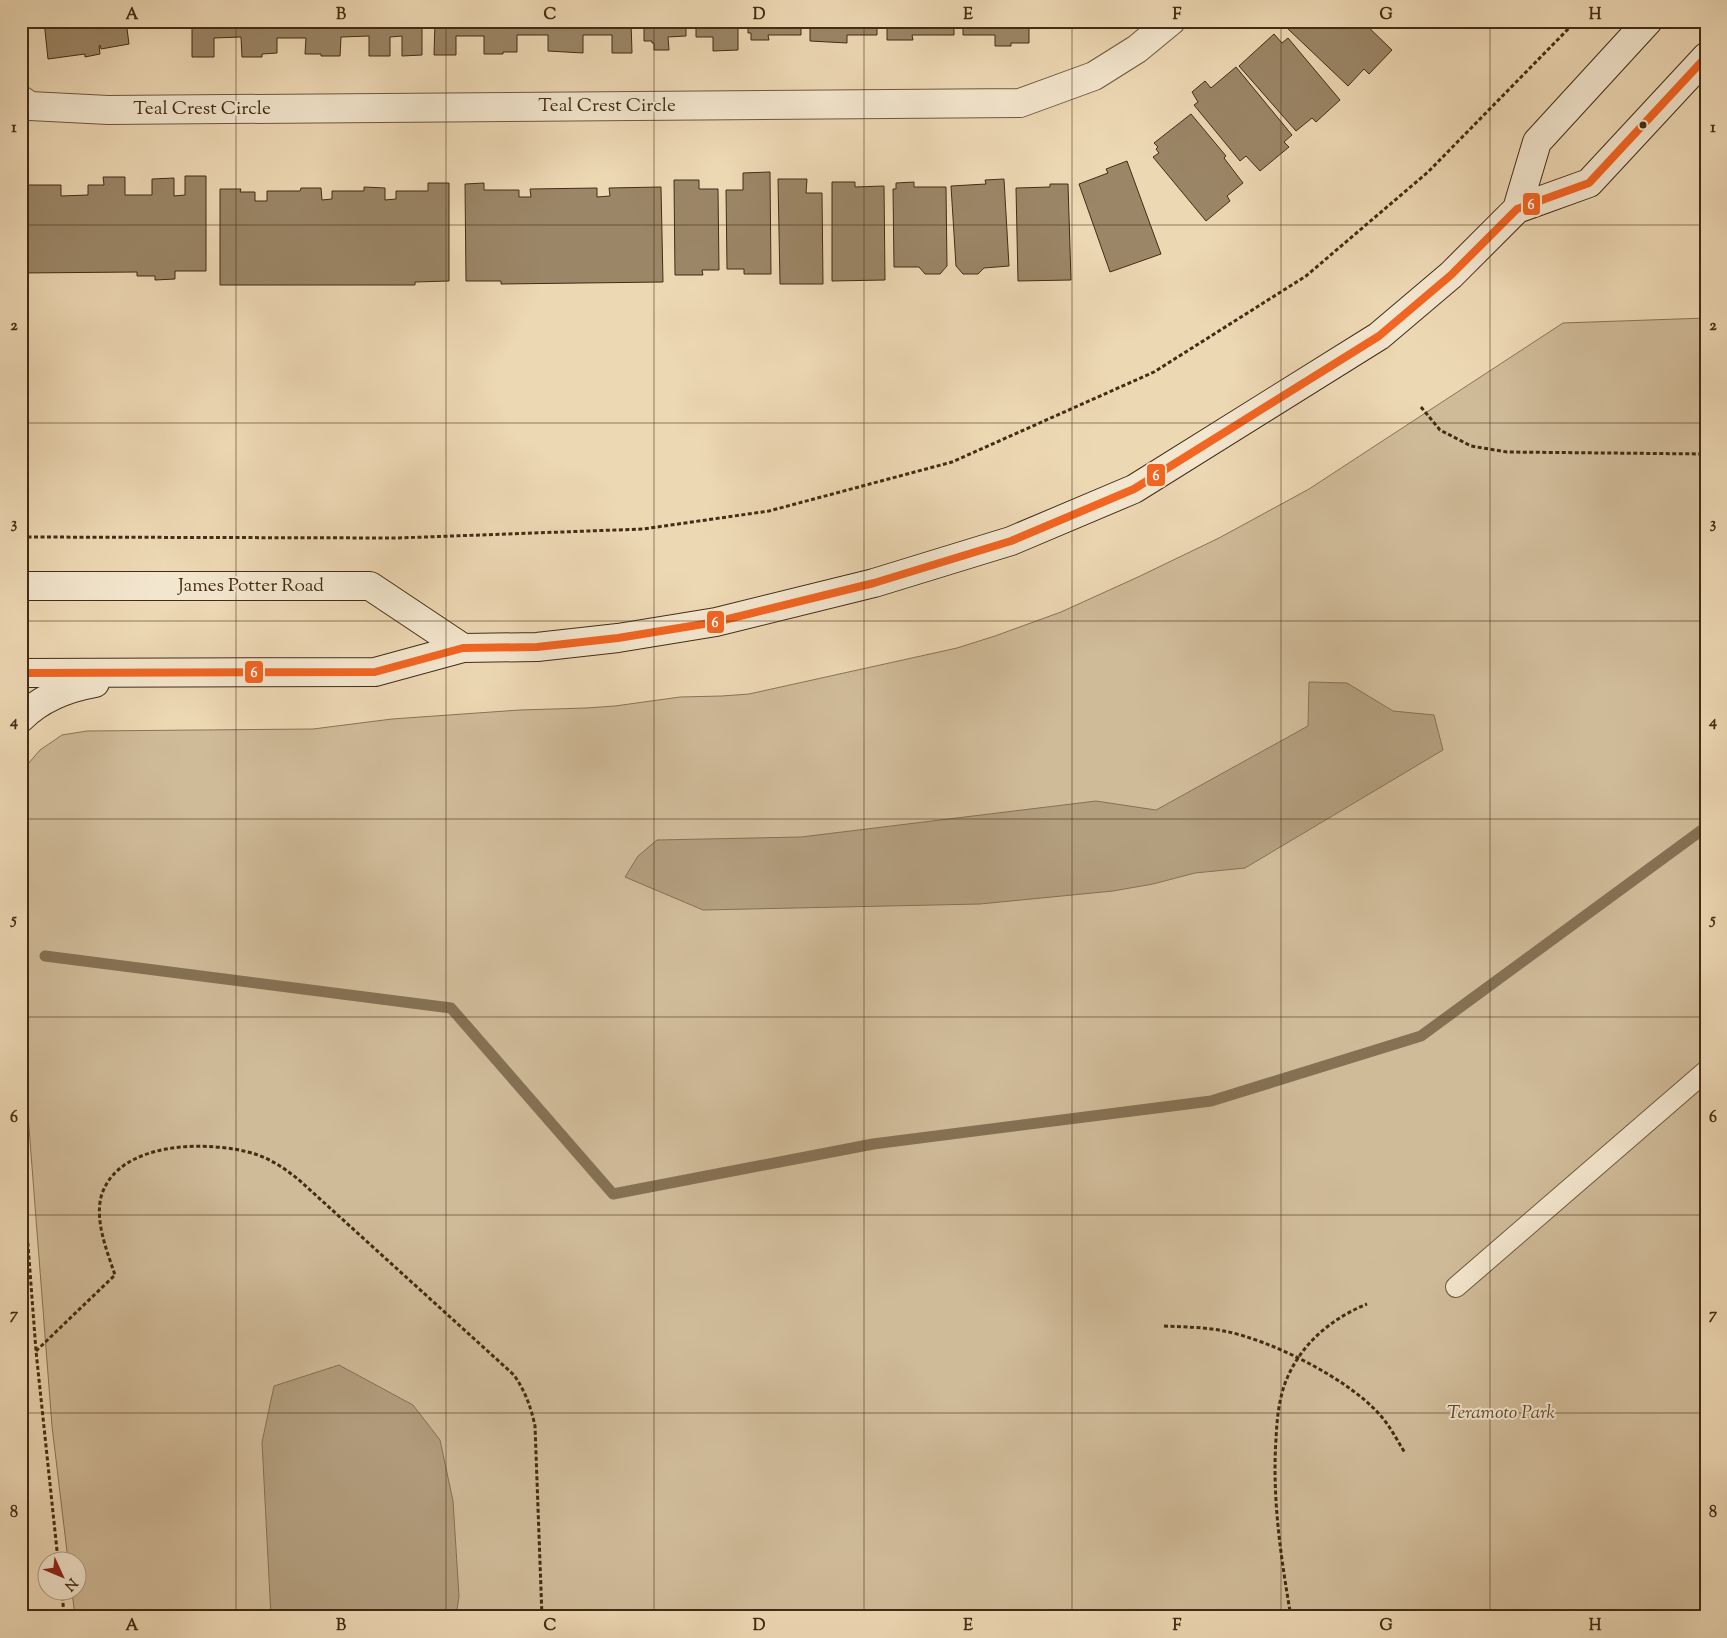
<svg xmlns="http://www.w3.org/2000/svg" width="1727" height="1638" font-family="'Sorts Mill Goudy',serif">
<rect width="100%" height="100%" fill="#edd8b4"/>
<filter id="stains"><feTurbulence type="fractalNoise" baseFrequency=".004" numOctaves="4"/><feColorMatrix values="0 0 0 0 .2 0 0 0 0 .09 0 0 0 0 .02 0 0 0 .5 -.17"/></filter>
<radialGradient id="worn" r=".72"><stop offset=".6" stop-color="#630" stop-opacity="0"/><stop offset="1" stop-color="#630" stop-opacity=".3"/></radialGradient>
<path fill="#d0bb99" stroke="#8a7456" d="M1706 318V1617H75L72 1591 78 1590V1560H68L52 1426 21 1024V772L40 750 62 735 87 731 313 729 392 719 520 710 586 708 615 706 680 697 722 696 749 694 957 648 995 636 1061 612 1138 577 1219 538 1309 489 1563 323Z"/>
<path fill="#b39e7e" stroke="#867154" d="M1309 682 1347 683 1393 711 1434 715 1443 750 1245 868 1195 873 1153 884 1113 891 980 904 703 910 625 877 638 856 657 840 801 837 1096 801 1156 810 1308 726Z
M339 1365 413 1405 440 1440 453 1501 459 1596 456 1617H271L262 1442 274 1386Z"/>
<g fill="none" stroke-linecap="round" stroke-linejoin="round">
<path stroke="#867154" stroke-width="11" d="M45 956 451 1008 613 1194 873 1144 1211 1101 1421 1036 1706 827"/>
</g>
<path fill="#9b8667" stroke="#432d14" d="M44 21H126L129 44 101 49 100 45 99 46 100 54 85 57V54L48 59Z
M192 21H422V55L402 56V36L390 37V56H369V36L341 37 340 56H321V54H305L306 38H277V53L262 54V57H242L241 37 214 38V57H192Z
M435 21H631L632 53H612V35H583V53L548 51V35H517V52H503V54H484V36H456V55H434Z
M644 21H686V36L668 37 669 50H654V43H652V41H644Z
M696 21H738V50L713 51V37H696Z
M748 21H801V35H768L769 40H751V33H748Z
M810 21H877V35H847V43L810 41Z
M887 21H954V35H912L913 40H887Z
M963 21H1029V43H1011V46H995V35H963Z
M1291 21H1362L1392 50 1369 74 1364 69 1348 86 1286 27Z
M1274 34 1282 43 1288 38 1340 100 1316 122 1312 118 1296 131 1239 66Z
M1236 67 1292 135 1284 142 1289 147 1260 171 1246 156 1240 161 1194 105 1198 102 1192 92 1205 81 1211 88Z
M1191 114 1226 156 1224 158 1243 183 1227 196 1230 201 1206 221 1153 157 1159 153 1156 149 1158 147 1154 143Z
M1127 161 1161 254 1110 272 1079 184 1108 173 1106 169Z
M770 172 771 274H744V269H727L726 190H743V173Z
M185 176H206V271H175V279L155 280V276H137V272L21 273V196L24 195V185H61V196L88 195V185H104L103 177H125V195H152V179L174 178V196L185 195Z
M778 179H807L806 193H822L823 284H780Z
M1004 179 1009 266 984 268 978 274H963L956 266 951 186 986 184 985 180Z
M674 180H699V189H718L719 270H702L703 275H675Z
M832 182H855V187L884 186 885 280 832 281Z
M914 182V187H946L947 266 940 274H925L919 267H894L893 189H896V183Z
M428 183H449V281L415 282V285H220V189H241L240 192H255V201H267V191H300L301 188H321L322 200 332 199V191H364V187L385 188V200L396 199V191H428Z
M484 183V190H519V197H531L530 189 597 188V197L610 196 609 188 661 187 663 282 501 284V281H466L465 184Z
M1050 184H1068L1071 280 1018 281 1016 188 1050 187Z"/>
<g fill="none" stroke-linecap="round" stroke-linejoin="round">
<defs>
<path id="service" d="M1456 1287 1706 1071"/>
<path id="minor" d="M21 100 30 106 108 110 1020 103 1094 76 1137 49 1171 21"/>
<path id="secondary" d="M1517 209 1537 142 1648 21
M21 586H370L463 648
M21 673 375 672 463 648 537 647 618 638 716 622 874 583 1011 541 1134 489 1379 336 1451 275 1517 209 1589 183 1706 57
M21 718C41 698 67 688 95 683"/>
</defs>
<use href="#service" stroke="#6e583c" stroke-width="22"/>
<use href="#minor" stroke="#6e583c" stroke-width="30"/>
<use href="#secondary" stroke="#432d14" stroke-width="30"/>
<path stroke="#432d14" stroke-width="3" stroke-dasharray="4 2.5" stroke-linecap="butt" d="M1421 407 1440 430 1471 446 1507 452 1706 454
M21 537 398 538 643 529 769 511 952 462 1154 372 1306 276 1428 172 1576 21
M21 1152 36 1351 58 1560
M1164 1326C1184 1327 1204 1327 1224 1331 1271 1340 1349 1379 1380 1415 1390 1426 1397 1440 1405 1453
M36 1351 115 1275C107 1251 95 1222 101 1197 117 1140 210 1140 255 1154 271 1159 285 1169 298 1179L514 1375C525 1391 531 1407 535 1426L542 1617
M62 1590 64 1617
M1291 1617C1281 1558 1272 1499 1276 1439 1277 1418 1279 1396 1288 1376 1304 1341 1333 1318 1367 1304"/>
<use href="#service" stroke="#f3e6ce" stroke-width="20"/>
<use href="#minor" stroke="#f3e6ce" stroke-width="28"/>
<use href="#secondary" stroke="#f3e6ce" stroke-width="28"/>
<defs>
<path id="bus-1" d="M21 673 375 672 463 648 537 647 618 638 716 622 874 583 1011 541 1134 489 1379 336 1451 275 1517 209 1589 183 1706 57"/>
</defs>
<use href="#bus-1" stroke="#f3e6ce" stroke-width="11"/>
<use href="#bus-1" stroke="#f26522" stroke-width="8"/>
</g>
<path fill="none" stroke="#432d14" stroke-width="1" stroke-opacity="0.55" d="M236 21V1617M446 21V1617M654 21V1617M864 21V1617M1072 21V1617M1281 21V1617M1490 21V1617M21 225H1706M21 423H1706M21 621H1706M21 819H1706M21 1017H1706M21 1215H1706M21 1413H1706"/>
<circle fill="#432d14" stroke="#f3e6ce" stroke-width="2" cx="1643" cy="125" r="4.5"/>
<g text-anchor="middle" dominant-baseline="central" stroke-width="4" stroke-linejoin="round" paint-order="stroke">
<g font-size="19" fill="#432d14" stroke="#f3e6ce">
<text x="607" y="106">Teal Crest Circle</text>
<text x="202" y="109">Teal Crest Circle</text>
<text x="251" y="586">James Potter Road</text>
</g>
<g font-size="19" font-style="italic" fill="#5f492f" stroke="#f3e6ce">
<text x="1501" y="1413">Teramoto Park</text>
</g>
</g>
<g stroke="#f3e6ce" stroke-width="2">
<rect x="1522" y="192" width="19" height="24" rx="5" fill="#f26522"/>
<rect x="1146" y="463" width="20" height="24" rx="5" fill="#f26522"/>
<rect x="706" y="610" width="19" height="24" rx="5" fill="#f26522"/>
<rect x="244" y="660" width="20" height="24" rx="5" fill="#f26522"/>
</g>
<g font-size="14" text-anchor="middle" font-weight="bold" fill="#fff">
<text x="1531" y="209">6</text>
<text x="1156" y="480">6</text>
<text x="715" y="627">6</text>
<text x="254" y="677">6</text>
</g>
<rect width="1727" height="1638" fill="none" stroke="#edd8b4" stroke-width="55"/>
<g transform="translate(62 1576) rotate(134)"><circle r="24" fill="#f3e6ce" stroke="#ad9c84"/>
<path d="M0-4L9 19L0 12L-9 19Z" fill="#8f2418"/>
<text y="-8" font-size="14" font-weight="bold" text-anchor="middle" fill="#432d14">N</text>
</g>
<rect x="28" y="28" width="1672" height="1582" fill="none" stroke="#432d14" stroke-width="2"/>
<g font-size="16" text-anchor="middle" font-weight="bold" fill="#432d14">
<text x="132" y="19">A</text>
<text x="341" y="19">B</text>
<text x="550" y="19">C</text>
<text x="759" y="19">D</text>
<text x="968" y="19">E</text>
<text x="1177" y="19">F</text>
<text x="1386" y="19">G</text>
<text x="1595" y="19">H</text>
<text x="14" y="132">1</text>
<text x="1713" y="132">1</text>
<text x="14" y="330">2</text>
<text x="1713" y="330">2</text>
<text x="14" y="528">3</text>
<text x="1713" y="528">3</text>
<text x="14" y="726">4</text>
<text x="1713" y="726">4</text>
<text x="14" y="924">5</text>
<text x="1713" y="924">5</text>
<text x="14" y="1122">6</text>
<text x="1713" y="1122">6</text>
<text x="14" y="1319">7</text>
<text x="1713" y="1319">7</text>
<text x="14" y="1517">8</text>
<text x="1713" y="1517">8</text>
<text x="132" y="1630">A</text>
<text x="341" y="1630">B</text>
<text x="550" y="1630">C</text>
<text x="759" y="1630">D</text>
<text x="968" y="1630">E</text>
<text x="1177" y="1630">F</text>
<text x="1386" y="1630">G</text>
<text x="1595" y="1630">H</text>
</g>
<rect width="100%" height="100%" filter="url(#stains)"/>
<rect width="100%" height="100%" fill="url(#worn)"/>
</svg>
